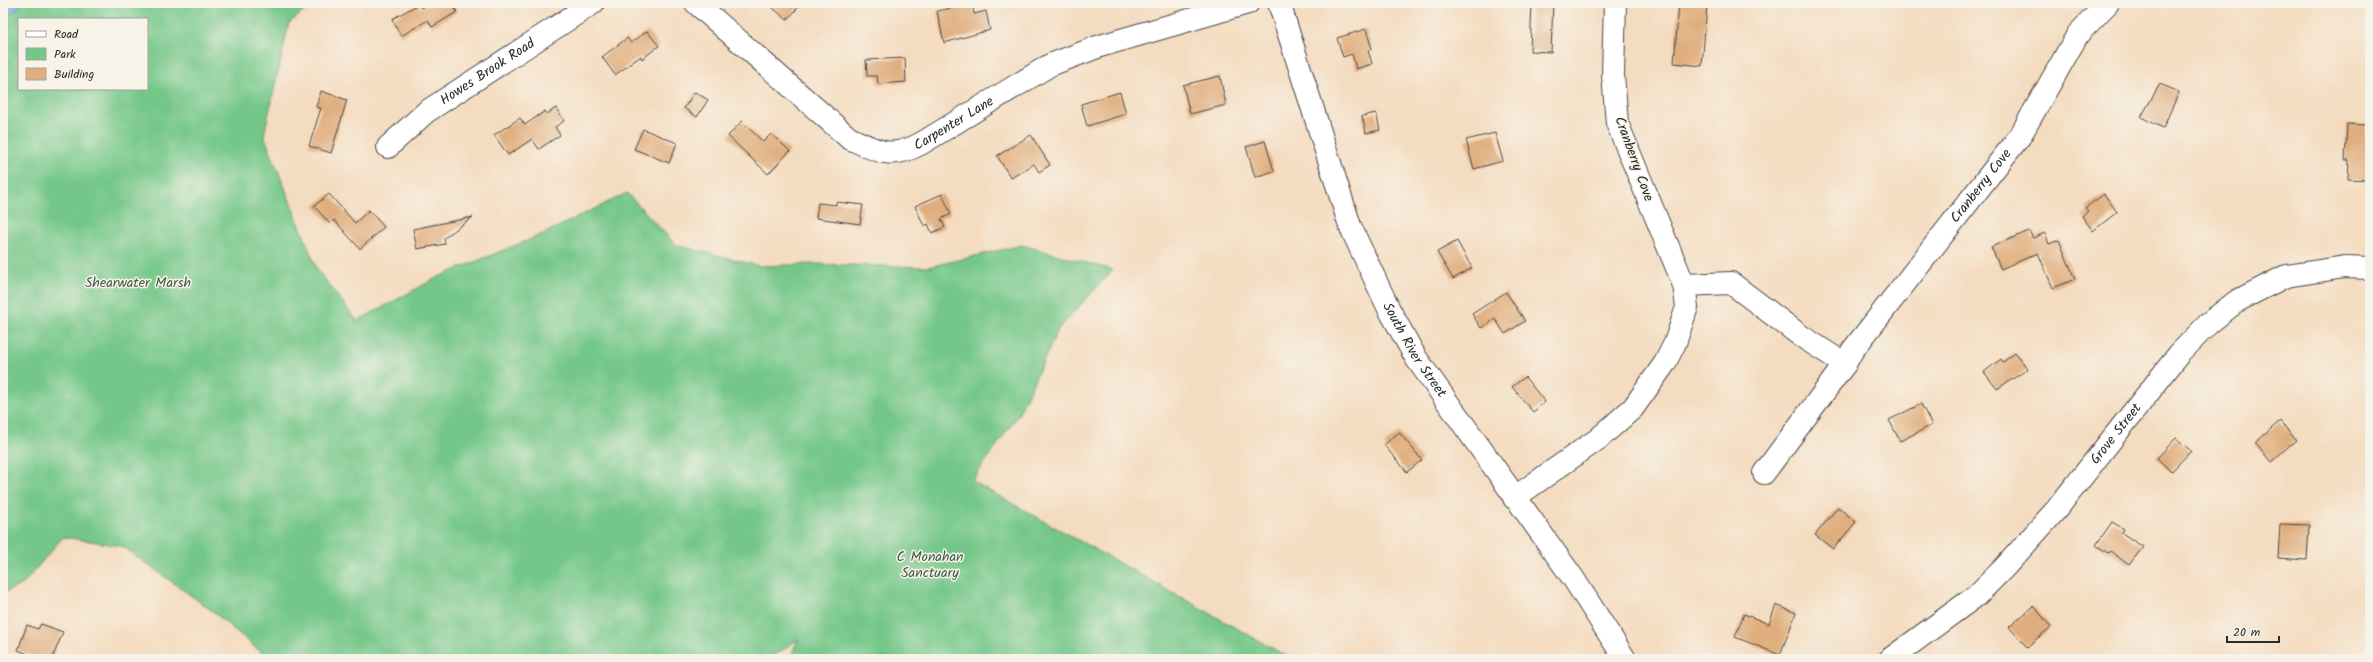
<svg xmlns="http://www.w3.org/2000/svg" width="2373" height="662" font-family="Kalam,sans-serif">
<rect width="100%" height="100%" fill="#f7f3e8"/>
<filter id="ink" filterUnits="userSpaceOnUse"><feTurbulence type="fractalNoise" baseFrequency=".025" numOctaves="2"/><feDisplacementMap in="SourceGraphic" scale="8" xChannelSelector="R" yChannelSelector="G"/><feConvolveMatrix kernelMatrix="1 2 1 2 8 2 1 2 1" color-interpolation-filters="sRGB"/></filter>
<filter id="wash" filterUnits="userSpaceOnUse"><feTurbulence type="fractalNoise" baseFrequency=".012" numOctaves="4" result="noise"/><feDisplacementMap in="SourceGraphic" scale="16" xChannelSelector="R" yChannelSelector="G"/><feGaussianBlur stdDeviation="0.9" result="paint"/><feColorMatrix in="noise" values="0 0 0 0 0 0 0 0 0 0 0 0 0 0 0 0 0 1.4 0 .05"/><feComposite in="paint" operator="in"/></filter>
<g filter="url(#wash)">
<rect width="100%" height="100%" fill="#f4dcc0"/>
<path fill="#75c789" stroke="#50795a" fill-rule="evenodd" d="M24 3H315L289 23 264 135 317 269 357 321 438 277 543 234 627 193 676 245 760 266 815 264 928 267 1022 245 1113 270 1059 328 1018 415 972 481 1292 659H790L798 639 780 652 763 659H269L211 610 122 546 63 537 23 584 3 593V20ZM19 19H147V89H19Z"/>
<path fill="#76b1e8" stroke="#506e8a" d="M3 3H24L3 20Z"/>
<g id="blocks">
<path fill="#e0ae7e" d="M429 3H452L457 12 432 27 428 20 401 36 392 19 419 4 421 8Z
M767 3H802L787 20Z
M952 3H972L974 14 986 11 990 30 944 43 937 11 952 8Z
M1532 3H1553L1551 52 1530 51Z
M1679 3 1707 5 1702 66 1674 63Z
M1366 29 1372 49 1368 50 1372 64 1356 69 1352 54 1343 57 1337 38Z
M647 31 659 46 642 59 641 56 615 75 602 57 627 38 631 43Z
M905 58 906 82 878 84 877 76H867L866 60Z
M1220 76 1226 105 1190 114 1183 85Z
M2160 84 2179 92 2163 128 2141 117Z
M321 91 347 100 331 153 309 146 321 108 316 107Z
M695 92 708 100 697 117 684 108Z
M1120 92 1126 114 1087 126 1081 104Z
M556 108 564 121 555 127 560 135 539 149 532 139 508 155 494 135 520 118 525 125 545 111 547 114Z
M1376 113 1380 130 1366 133 1362 116Z
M742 121 763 142 771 134 790 151 768 174 728 136Z
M2347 124 2366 125V130H2370L2367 180 2348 179 2349 160H2345Z
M643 129 677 143 669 163 634 149Z
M1495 133 1503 161 1474 169 1466 140Z
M1031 135 1050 165 1039 172 1034 164 1011 178 997 156Z
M1265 141 1274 171 1255 177 1246 147Z
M329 194 355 223 369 210 384 227 360 249 334 220 330 224 314 206Z
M942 194 951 214 941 219 945 227 932 233 928 224 924 226 915 206Z
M2104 194 2117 212 2093 231 2082 216 2088 211 2085 208Z
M836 202 863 205 860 224 816 218 818 203 836 205Z
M473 217 444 238 445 244 417 249 413 229Z
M2029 231 2033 238 2045 233 2049 244 2059 240 2075 279 2053 288 2038 253 2001 269 1991 247Z
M1457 241 1472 268 1453 279 1437 252Z
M1506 292 1525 321 1505 334 1495 319 1481 328 1472 314Z
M2015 353 2028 369 1997 389 1984 372 2001 359 2003 362Z
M1525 377 1545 402 1533 412 1512 387Z
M1921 404 1932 425 1900 441 1889 420Z
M2280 421 2296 440 2271 462 2255 443Z
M1399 432 1422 460 1407 472 1384 445Z
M2176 438 2191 451 2171 472 2157 458Z
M1838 507 1856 522 1833 549 1815 535Z
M2112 522 2124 529 2122 533 2143 547 2129 565 2110 551 2108 553 2096 545Z
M2280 524 2309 525 2307 560 2278 558Z
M1776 605 1796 613 1780 655 1735 637 1744 614 1769 624Z
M2034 606 2051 627 2027 647 2009 627Z
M41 624 63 632 52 659H40L18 650 27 625 38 629Z"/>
</g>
</g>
<g filter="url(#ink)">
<use href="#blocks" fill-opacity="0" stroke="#494641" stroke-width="1"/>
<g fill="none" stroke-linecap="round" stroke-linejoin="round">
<defs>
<g id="minor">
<path id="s1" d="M696 3 849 138C880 152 891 160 922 143L1050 65 1100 46 1248 3"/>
<path id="s2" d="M1279 3 1350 226 1389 309 1416 358 1573 578 1625 659"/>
<path id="s3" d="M388 147 426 112 593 3"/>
<path d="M1684 285 1731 283 1801 336 1845 364"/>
<path id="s4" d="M1764 473 1845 364 1852 351 2020 136 2078 34 2108 3"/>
<path d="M1514 498 1598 439 1633 408 1665 363 1675 343 1687 307 1684 285 1617 123 1613 75 1615 3"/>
<path id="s5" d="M1890 659 1976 596 2004 568 2056 510 2179 354 2209 323 2237 301 2286 276 2345 267 2370 268"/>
</g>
</defs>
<use href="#minor" stroke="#494641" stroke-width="24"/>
<use href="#minor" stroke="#fff" stroke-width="22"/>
</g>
</g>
<g text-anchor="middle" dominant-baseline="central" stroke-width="3" stroke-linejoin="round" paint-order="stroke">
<g font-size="14" fill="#2b2b2b" stroke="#f7f3e8">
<text stroke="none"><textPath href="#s3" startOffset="125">Howes Brook Road</textPath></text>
<text stroke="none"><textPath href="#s1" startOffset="319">Carpenter Lane</textPath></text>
<text transform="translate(1634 159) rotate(70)">Cranberry Cove</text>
<text stroke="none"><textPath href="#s4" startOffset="360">Cranberry Cove</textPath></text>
<text stroke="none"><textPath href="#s2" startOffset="374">South River Street</textPath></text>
<text stroke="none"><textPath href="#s5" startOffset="321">Grove Street</textPath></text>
</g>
<g font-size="14" fill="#415a47" stroke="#f7f3e8">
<text x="138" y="283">Shearwater Marsh</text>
<text x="930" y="557">C Monahan<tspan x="930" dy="16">Sanctuary</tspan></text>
</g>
</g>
<rect width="2373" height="662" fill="none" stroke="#f7f3e8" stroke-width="16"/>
<rect x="18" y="18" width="130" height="72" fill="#f7f3e8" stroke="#a5a39c"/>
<rect x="26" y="31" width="20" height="6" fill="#ffffff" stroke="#a5a39c"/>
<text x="54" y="38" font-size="12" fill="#2b2b2b">Road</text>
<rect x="26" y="48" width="20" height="12" fill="#75c789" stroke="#a5a39c"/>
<text x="54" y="58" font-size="12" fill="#2b2b2b">Park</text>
<rect x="26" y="68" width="20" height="12" fill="#e0ae7e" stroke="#a5a39c"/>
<text x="54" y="78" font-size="12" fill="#2b2b2b">Building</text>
<path d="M2227 636v6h52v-6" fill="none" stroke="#2b2b2b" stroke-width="2"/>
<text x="2233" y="636" font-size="12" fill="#2b2b2b" stroke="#f7f3e8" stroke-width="3" paint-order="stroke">20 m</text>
</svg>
